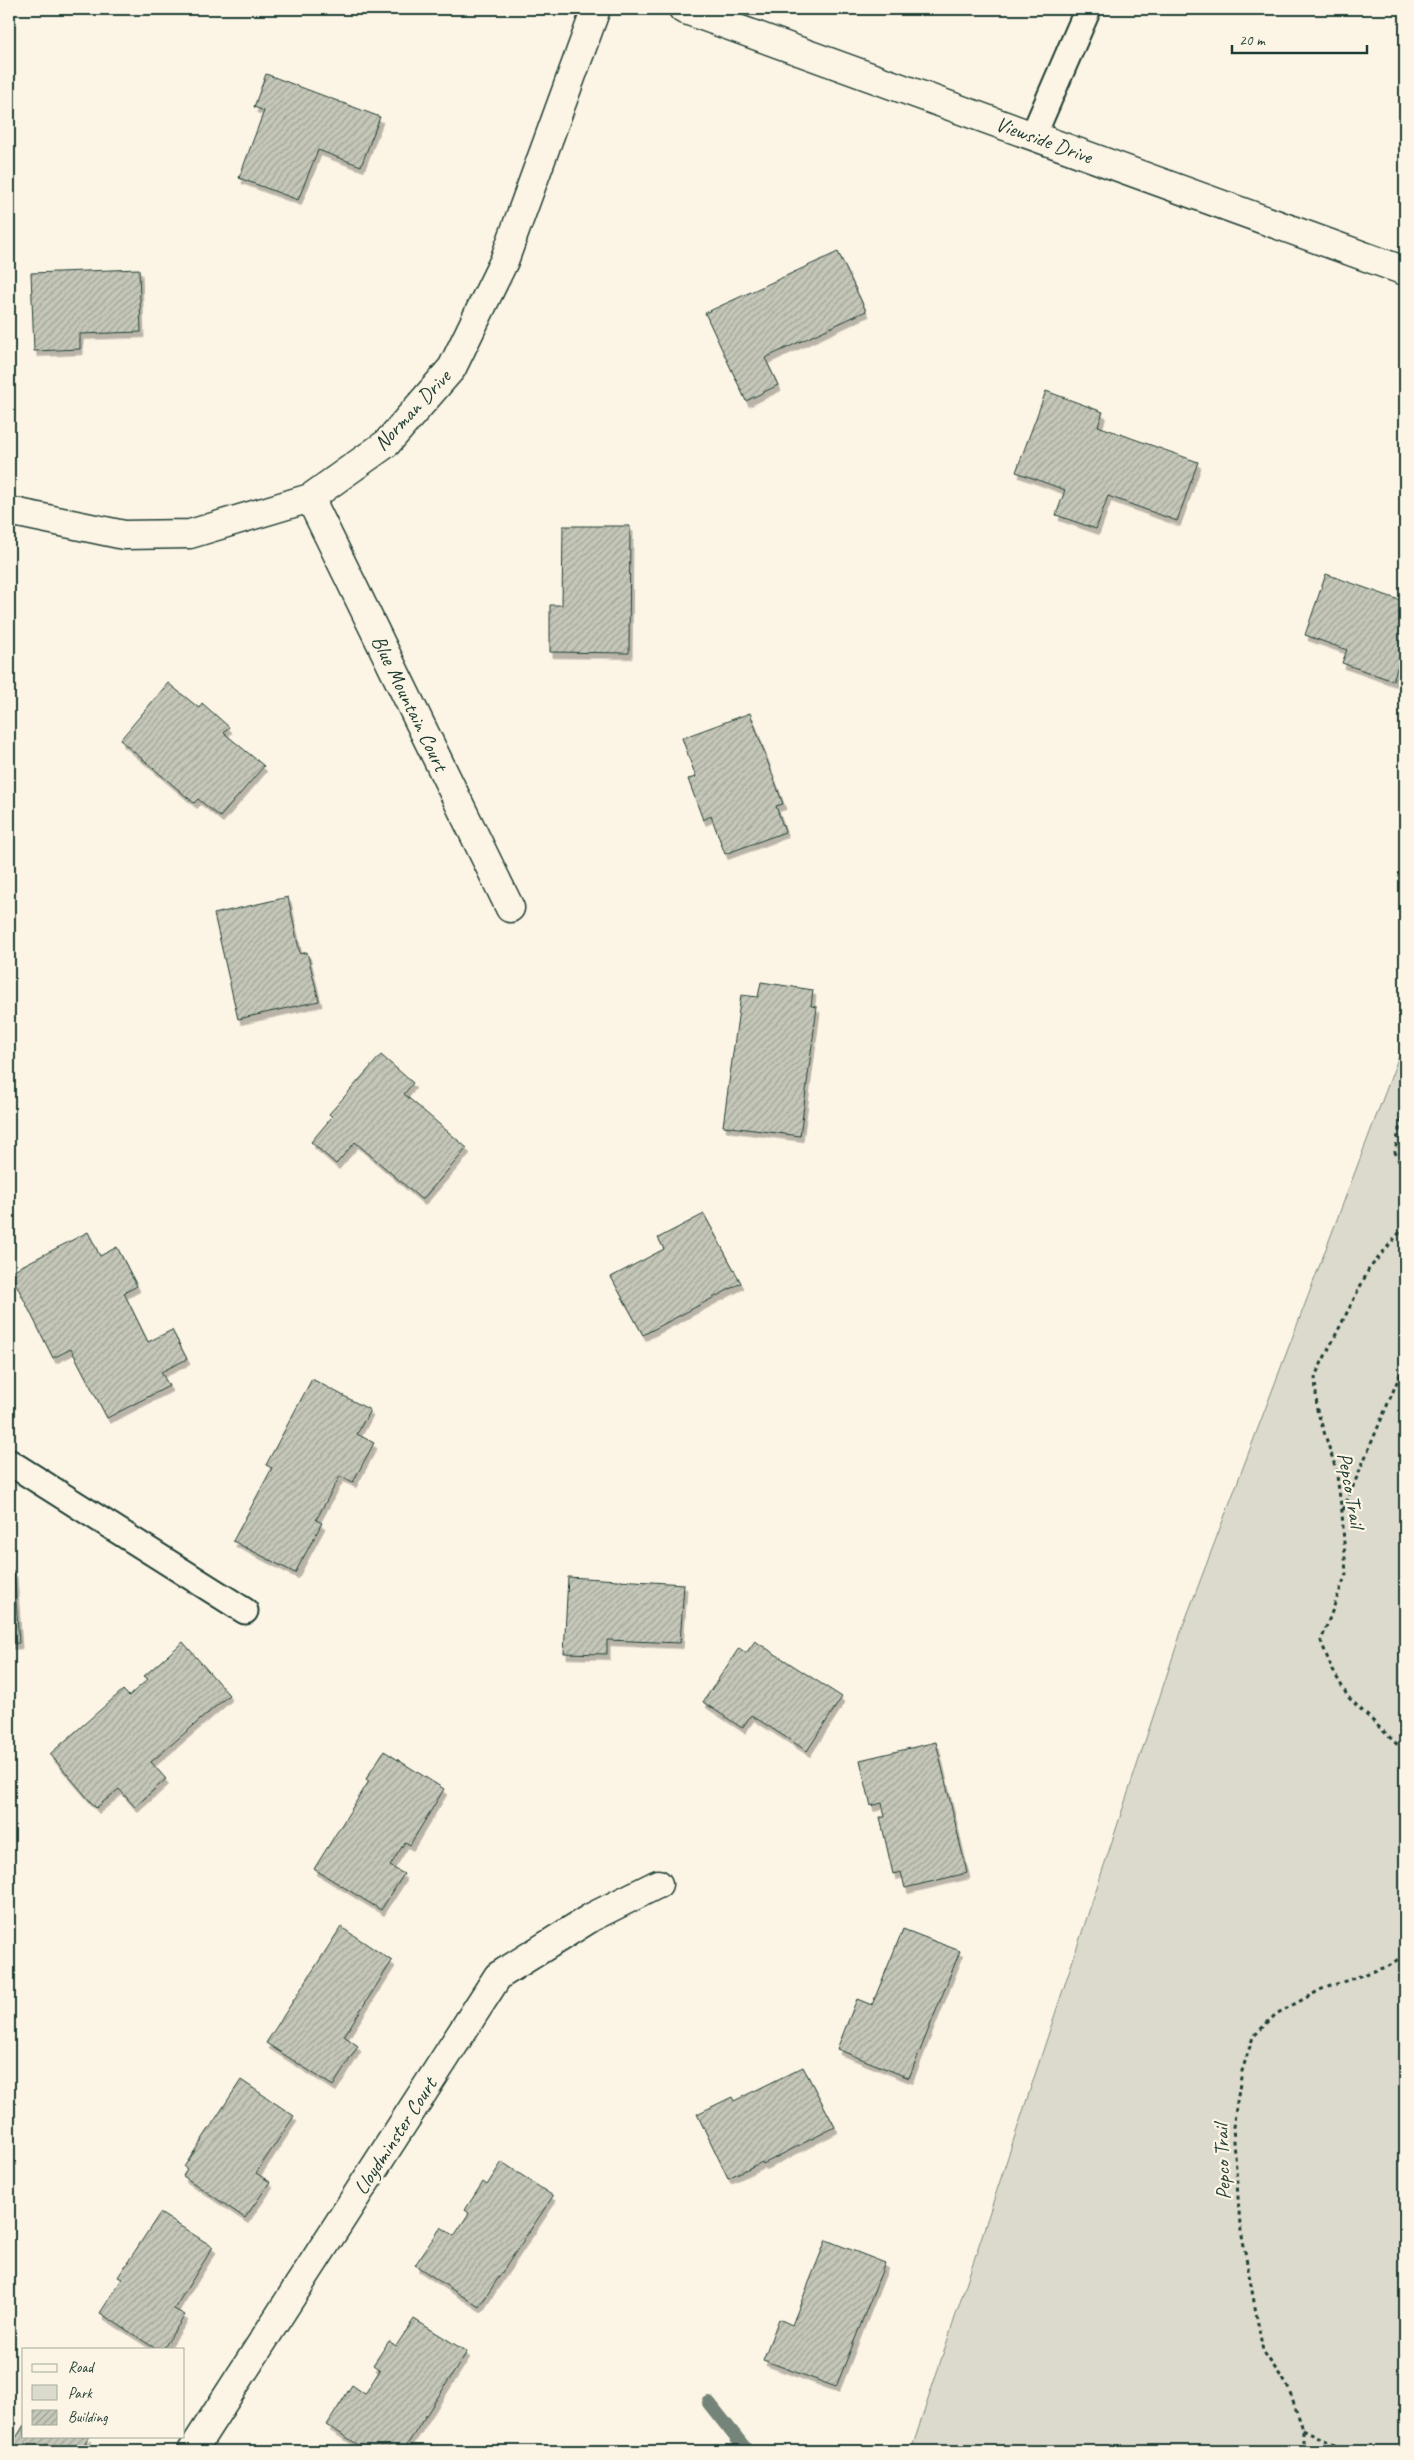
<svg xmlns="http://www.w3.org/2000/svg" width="1414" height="2460" font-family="Caveat,sans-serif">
<defs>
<pattern id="building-hatch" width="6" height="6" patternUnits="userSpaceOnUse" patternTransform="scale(1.25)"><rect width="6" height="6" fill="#c5c7b9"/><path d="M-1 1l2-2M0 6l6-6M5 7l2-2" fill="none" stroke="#9fa397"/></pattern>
<filter id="shadow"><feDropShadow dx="3" dy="5.5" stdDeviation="0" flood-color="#0004"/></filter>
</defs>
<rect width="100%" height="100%" fill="#fcf5e5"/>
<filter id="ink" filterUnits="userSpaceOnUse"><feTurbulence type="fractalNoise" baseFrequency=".02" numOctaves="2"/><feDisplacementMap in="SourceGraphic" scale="10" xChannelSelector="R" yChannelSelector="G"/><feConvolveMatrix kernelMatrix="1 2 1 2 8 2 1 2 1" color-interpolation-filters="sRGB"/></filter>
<g filter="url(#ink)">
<path fill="#dcdacc" stroke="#7e8c80" d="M1405 1040V2451H911L1183 1626Z"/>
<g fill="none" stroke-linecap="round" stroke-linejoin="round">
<path stroke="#758479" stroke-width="14" d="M709 2403 747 2451"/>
</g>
<path fill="url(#building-hatch)" stroke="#1f3d34" filter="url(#shadow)" d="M266 74 380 117 361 166 318 150 298 200 239 178 264 111 254 107Z
M838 252 866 311 765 358 778 385 746 401 705 313Z
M139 269 141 332 80 334V349L34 351 31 273Z
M1046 391 1103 412 1098 426 1198 462 1177 521 1108 496 1096 529 1056 515 1065 490 1016 472Z
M563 526H630L629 653 550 652V605H562Z
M1326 574 1405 602V671L1397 668 1393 681 1342 663 1347 650 1305 635Z
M168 683 199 708 202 703 229 727 224 733 264 766 220 817 198 799 194 803 120 740Z
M750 713 783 804 776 806 785 832 725 854 711 816 703 820 688 779 696 777 682 738Z
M288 897 300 954 307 952 319 1001 238 1019 214 914Z
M761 982 813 990 811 1006 817 1007 800 1136 723 1126 741 995 758 997Z
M381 1055 413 1083 404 1094 467 1148 422 1200 355 1142 336 1164 311 1142 332 1117 329 1114 338 1104Z
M704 1214 741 1283 643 1335 611 1277 664 1249 658 1238Z
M88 1232 100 1256 117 1247 137 1286 124 1293 148 1342 172 1330 187 1359 161 1372 169 1386 107 1418 71 1349 53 1358 10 1272Z
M312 1379 370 1410 357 1434 374 1443 353 1482 340 1476 316 1520 322 1523 295 1573 233 1541 272 1468 266 1465Z
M14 1571 19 1643 9 1644V1572Z
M568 1577 684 1584 680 1643 607 1640V1654L564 1653Z
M755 1641 842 1697 807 1751 751 1715 742 1728 703 1702 739 1648 746 1653Z
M183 1642 229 1695 151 1762 166 1779 135 1807 119 1789 96 1808 50 1754 123 1690 129 1696 148 1679 144 1676Z
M936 1742 967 1873 905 1888 901 1872 893 1874 880 1817H885L882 1803 871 1806 860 1760Z
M384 1751 444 1789 410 1845 405 1842 390 1866 404 1874 381 1910 314 1869 369 1781 366 1779Z
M341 1927 392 1961 344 2036 358 2046 333 2086 266 2043Z
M903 1929 960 1951 909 2078 837 2049 857 1999 872 2005Z
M803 2067 835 2127 763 2164 762 2162 728 2178 697 2114 732 2097 734 2101Z
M241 2080 294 2116 256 2173 270 2182 245 2218 183 2176 187 2169 184 2167Z
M502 2162 553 2196 479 2307 415 2265 441 2227 454 2236 469 2213 465 2210 483 2182 487 2185Z
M160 2213 213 2247 174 2309 185 2315 163 2349H156L100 2313 122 2279 118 2277Z
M826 2240 885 2263 836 2387 763 2360 779 2319 792 2325Z
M414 2319 467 2352 403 2451H368L327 2425 352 2385 365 2394 380 2370 373 2365 389 2341 396 2346Z
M24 2425V2436H89L85 2443 97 2450 20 2451 11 2446Z"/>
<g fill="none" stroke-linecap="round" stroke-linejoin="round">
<defs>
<path id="lane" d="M1033 136 1088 9
M9 1462 245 1611"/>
<path id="street" d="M683 9 1405 271
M310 498 510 908
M9 511 124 535 190 534 310 498 387 443 452 368 504 261 596 9
M192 2451 498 1976 592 1917 658 1884"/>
</defs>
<use href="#lane" stroke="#1f3d34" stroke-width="29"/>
<use href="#street" stroke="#1f3d34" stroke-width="31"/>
<path stroke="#1f3d34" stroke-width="3" stroke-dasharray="4 4" stroke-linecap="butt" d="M1405 1096 1395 1152 1405 1175
M1405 1226 1369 1269 1315 1376 1317 1410 1336 1469 1342 1512 1346 1574 1321 1641 1331 1667 1348 1697 1405 1752
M1343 1510 1405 1363
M1303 2429 1346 2451
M1303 2451V2429L1287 2385 1263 2351 1240 2225 1233 2127 1242 2071 1253 2037 1276 2014 1322 1989 1389 1966 1405 1954"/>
<use href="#lane" stroke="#fcf5e5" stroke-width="25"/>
<use href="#street" stroke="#fcf5e5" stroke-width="28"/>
</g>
</g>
<g text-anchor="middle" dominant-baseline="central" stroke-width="4.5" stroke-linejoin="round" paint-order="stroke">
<g font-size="21" fill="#1f3d34" stroke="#fcf5e5">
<text transform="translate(1044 140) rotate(20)">Viewside Drive</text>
<text transform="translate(412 410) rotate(-47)">Norman Drive</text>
<text transform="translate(410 703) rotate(64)">Blue Mountain Court</text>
<text transform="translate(1351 1490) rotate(80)">Pepco Trail</text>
<text transform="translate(395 2136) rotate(-57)">Lloydminster Court</text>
<text transform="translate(1222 2162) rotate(-92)">Pepco Trail</text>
</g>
</g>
<rect width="1414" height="2460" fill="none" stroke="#fcf5e5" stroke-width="30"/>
<rect x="15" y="15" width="1384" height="2430" fill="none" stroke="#1f3d34" stroke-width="2" filter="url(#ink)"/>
<rect x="22" y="2348" width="162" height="90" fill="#fcf5e5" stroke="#a4ab9e"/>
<rect x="32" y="2364" width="25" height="8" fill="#fcf5e5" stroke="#a4ab9e"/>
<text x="68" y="2372" font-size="15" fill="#1f3d34">Road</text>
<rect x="32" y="2385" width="25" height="15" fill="#dcdacc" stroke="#a4ab9e"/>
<text x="68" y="2398" font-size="15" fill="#1f3d34">Park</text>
<rect x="32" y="2410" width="25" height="15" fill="url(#building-hatch)" stroke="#a4ab9e"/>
<text x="68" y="2422" font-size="15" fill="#1f3d34">Building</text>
<path d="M1232 45v8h135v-8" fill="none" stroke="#1f3d34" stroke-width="2.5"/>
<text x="1239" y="45" font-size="15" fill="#1f3d34" stroke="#fcf5e5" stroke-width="4" paint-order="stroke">20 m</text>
</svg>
